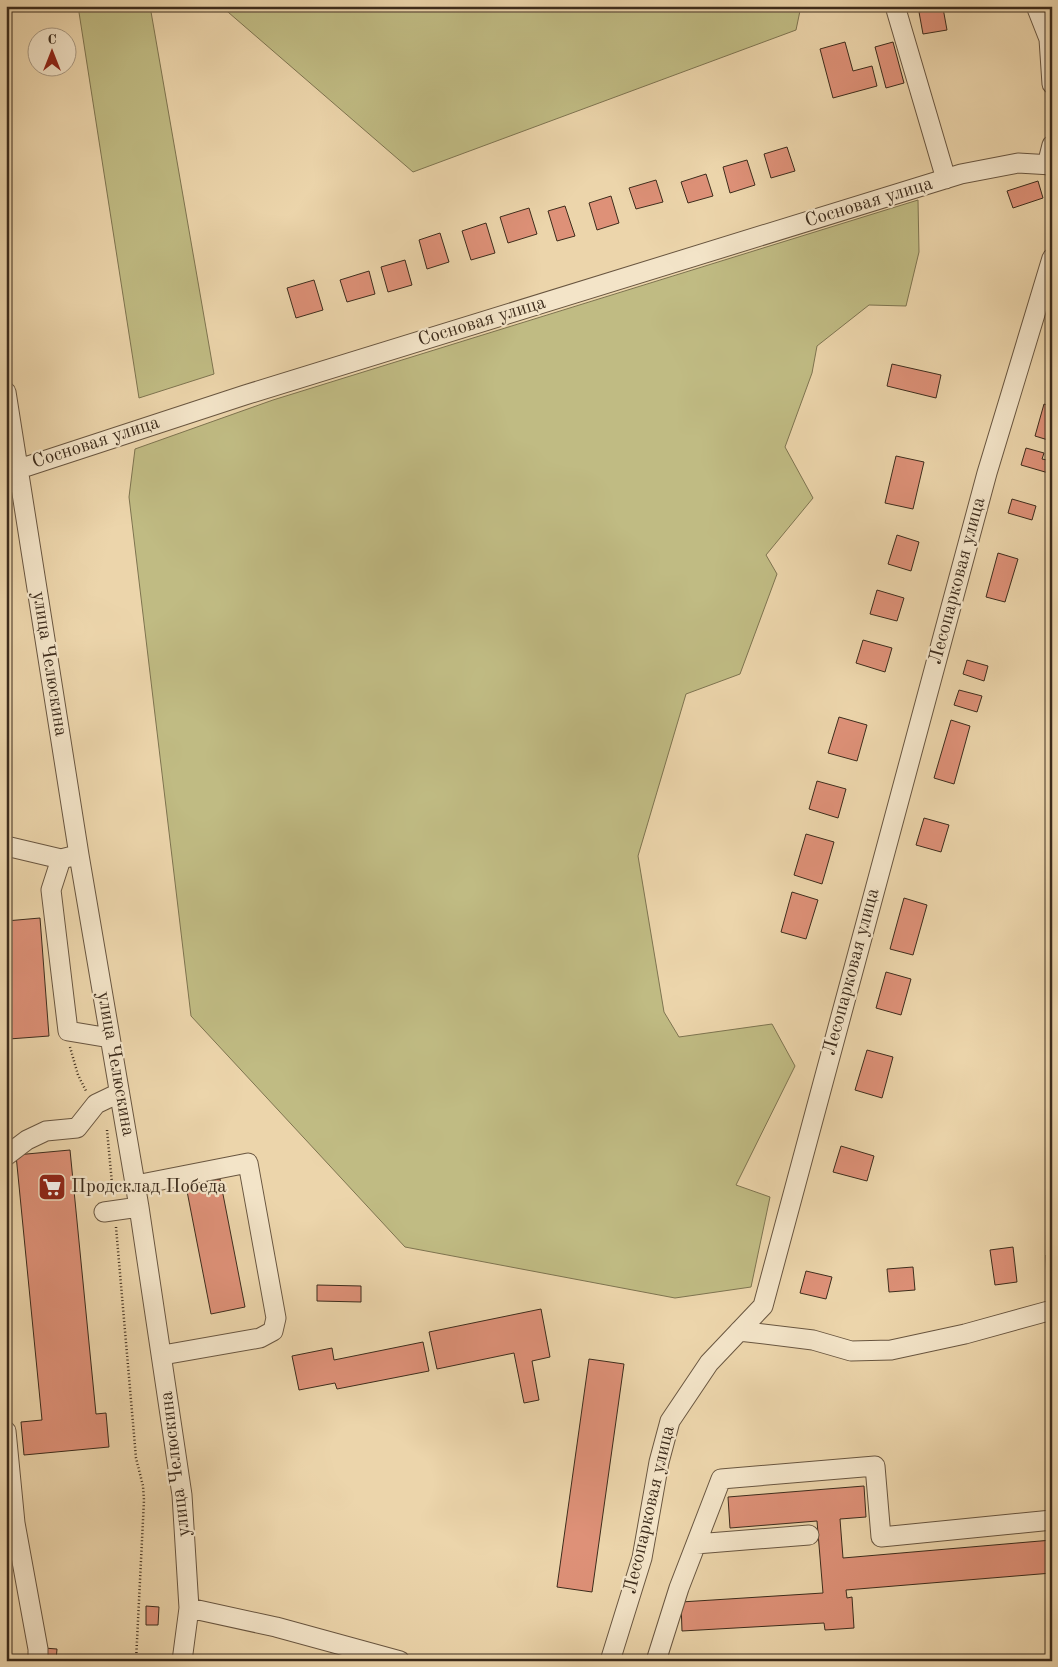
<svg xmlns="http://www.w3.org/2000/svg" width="1058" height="1667" font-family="'Old Standard TT',serif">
<rect width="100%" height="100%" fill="#ecd5ab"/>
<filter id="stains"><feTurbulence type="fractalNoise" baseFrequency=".004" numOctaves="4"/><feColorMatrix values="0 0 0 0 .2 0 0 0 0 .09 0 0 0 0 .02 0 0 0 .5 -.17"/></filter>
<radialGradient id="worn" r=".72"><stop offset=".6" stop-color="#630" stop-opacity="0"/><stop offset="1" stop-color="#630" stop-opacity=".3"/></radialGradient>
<path fill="#c0bb83" stroke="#7e7450" d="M78 6H150L214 374 139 398Z
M221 6H801L796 30 413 172Z
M918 200 919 252 906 306 869 305 817 346 812 373 785 447 813 498 766 555 777 574 740 674 686 694 638 856 664 1012 679 1037 772 1024 795 1066 736 1185 770 1197 751 1287 675 1298 405 1247 191 1016 129 497 135 449 273 400Z"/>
<path fill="#de9178" stroke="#3d2c1c" d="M943 8 947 30 923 34 919 12Z
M845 42 853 71 872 66 877 86 833 98 820 49Z
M893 42 904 83 886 88 875 47Z
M787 147 795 171 771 178 764 154Z
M747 160 755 185 730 193 723 167Z
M706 174 713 196 688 203 681 182Z
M656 180 663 202 636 209 629 188Z
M1038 181 1043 198 1013 208 1007 191Z
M611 196 619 223 597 230 589 203Z
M565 206 575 236 557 241 548 211Z
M529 208 537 234 508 243 500 217Z
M486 223 495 253 471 260 462 231Z
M440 233 449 262 427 269 419 240Z
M405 260 412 285 388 292 381 267Z
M369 271 375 294 347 302 340 280Z
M314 280 323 310 296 318 287 288Z
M892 364 941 375 936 398 887 386Z
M1044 404 1052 407V426L1048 440 1035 436Z
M1026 448 1044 453 1042 459 1052 461V474L1021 465Z
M896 456 924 462 913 509 885 503Z
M1012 499 1036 506 1032 520 1008 513Z
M897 535 919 542 911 571 888 564Z
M998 553 1018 559 1005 602 986 597Z
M877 590 904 598 897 621 870 614Z
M863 640 892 648 885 672 856 663Z
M967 660 988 666 984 681 963 674Z
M959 690 982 696 977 712 954 705Z
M839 717 867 725 857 761 828 753Z
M951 720 970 726 954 784 934 778Z
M817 781 846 789 838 818 809 809Z
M924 818 949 825 941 852 916 845Z
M806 834 834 842 822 884 794 875Z
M792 892 818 900 806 939 781 932Z
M904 898 927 905 913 955 890 949Z
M40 918 49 1036 9 1039 6 1008V921Z
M886 972 911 979 901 1015 876 1008Z
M867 1050 893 1057 882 1098 855 1090Z
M841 1146 874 1156 867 1181 833 1172Z
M70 1150 96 1414 106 1413 109 1447 24 1455 21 1422 42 1420 16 1155Z
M220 1179 245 1307 211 1314 186 1186Z
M1013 1247 1017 1282 995 1285 990 1250Z
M1046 1255H1052V1284H1047Z
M913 1267 915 1290 889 1292 887 1269Z
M806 1271 832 1277 826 1299 800 1293Z
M317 1285 361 1286V1302L317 1301Z
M541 1309 550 1357 532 1361 539 1400 524 1403 514 1353 437 1369 429 1332Z
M423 1342 429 1371 337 1389 335 1383 299 1390 292 1356 332 1348 334 1360Z
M589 1359 624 1364 592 1592 557 1587Z
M864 1486 866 1517 840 1519 843 1558 1052 1540V1573L846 1590 847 1598 852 1597 854 1628 825 1630 824 1623 682 1631 681 1602 823 1593 817 1521 730 1528 728 1497Z
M146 1606 159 1607 158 1625H146Z
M44 1648 57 1649 56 1661 43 1660Z"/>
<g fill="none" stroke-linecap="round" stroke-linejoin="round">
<defs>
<path id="minor" d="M895 6 946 179
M1036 6 1049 39 1052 84
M1047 165 1052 145
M6 392 79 855 139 1207 182 1495 189 1608 182 1661
M7 467 19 469 245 395 961 174 1018 163 1052 165
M6 846 61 859 73 856
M61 859 51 890 68 1031 110 1038
M6 1156 27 1140 46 1131 77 1128 96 1104 119 1093
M136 1185 248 1163 276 1318 273 1331 260 1338 163 1355
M104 1212 139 1207
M739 1331 813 1340 851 1351 891 1350 965 1334 1052 1310
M6 1431 15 1523 38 1649V1661
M696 1544 809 1535
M189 1608 276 1627 400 1661
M610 1661 642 1558 659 1462 670 1421 709 1363 763 1306 987 473 1052 258
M656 1661 679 1588 721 1479 875 1466 881 1537 1052 1520"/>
</defs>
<use href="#minor" stroke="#695640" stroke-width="21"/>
<path stroke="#3d2c1c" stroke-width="2.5" stroke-dasharray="1 2.5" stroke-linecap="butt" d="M70 1047 78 1075 86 1091
M107 1130 113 1194
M116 1227 136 1458 143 1486 144 1500 136 1661"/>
<use href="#minor" stroke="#f3e4c8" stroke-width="19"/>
</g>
<defs>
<symbol id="supermarket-square" viewBox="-11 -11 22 22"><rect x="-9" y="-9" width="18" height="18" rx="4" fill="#8f2418" stroke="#f3e4c8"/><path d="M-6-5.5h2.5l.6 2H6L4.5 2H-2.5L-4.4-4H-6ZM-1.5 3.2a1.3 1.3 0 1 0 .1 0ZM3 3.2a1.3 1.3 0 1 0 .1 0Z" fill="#fff"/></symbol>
</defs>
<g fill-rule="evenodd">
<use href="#supermarket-square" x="36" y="1171" width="32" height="32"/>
</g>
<g text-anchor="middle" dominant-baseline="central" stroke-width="4.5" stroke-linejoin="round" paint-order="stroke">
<g font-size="19" fill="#3d2c1c" stroke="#f3e4c8">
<text transform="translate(869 203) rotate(-17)">Сосновая улица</text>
<text transform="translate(482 322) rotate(-17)">Сосновая улица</text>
<text transform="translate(96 443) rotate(-18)">Сосновая улица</text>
<text transform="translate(958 581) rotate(-75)">Лесопарковая улица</text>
<text transform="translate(49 664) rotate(81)">улица Челюскина</text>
<text transform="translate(852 972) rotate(-75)">Лесопарковая улица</text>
<text transform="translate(115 1064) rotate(80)">улица Челюскина</text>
<text transform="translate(176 1464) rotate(-97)">улица Челюскина</text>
<text transform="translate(650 1510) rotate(-77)">Лесопарковая улица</text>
</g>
<g font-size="19" fill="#3d2c1c" stroke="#f3e4c8" text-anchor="start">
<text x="71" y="1187">Продсклад Победа</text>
</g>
</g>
<rect width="1058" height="1667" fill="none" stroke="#ecd5ab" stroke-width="25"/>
<rect x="8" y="8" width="1043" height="1652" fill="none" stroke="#3d2c1c" stroke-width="2.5"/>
<rect x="12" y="12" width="1033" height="1642" fill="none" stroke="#3d2c1c"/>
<g transform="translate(52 52)"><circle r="24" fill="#f3e4c8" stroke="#aa9a83"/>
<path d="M0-4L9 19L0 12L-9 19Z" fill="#8f2418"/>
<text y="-8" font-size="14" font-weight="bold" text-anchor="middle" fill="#3d2c1c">С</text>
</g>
<rect width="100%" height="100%" filter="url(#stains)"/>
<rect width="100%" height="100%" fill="url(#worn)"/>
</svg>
